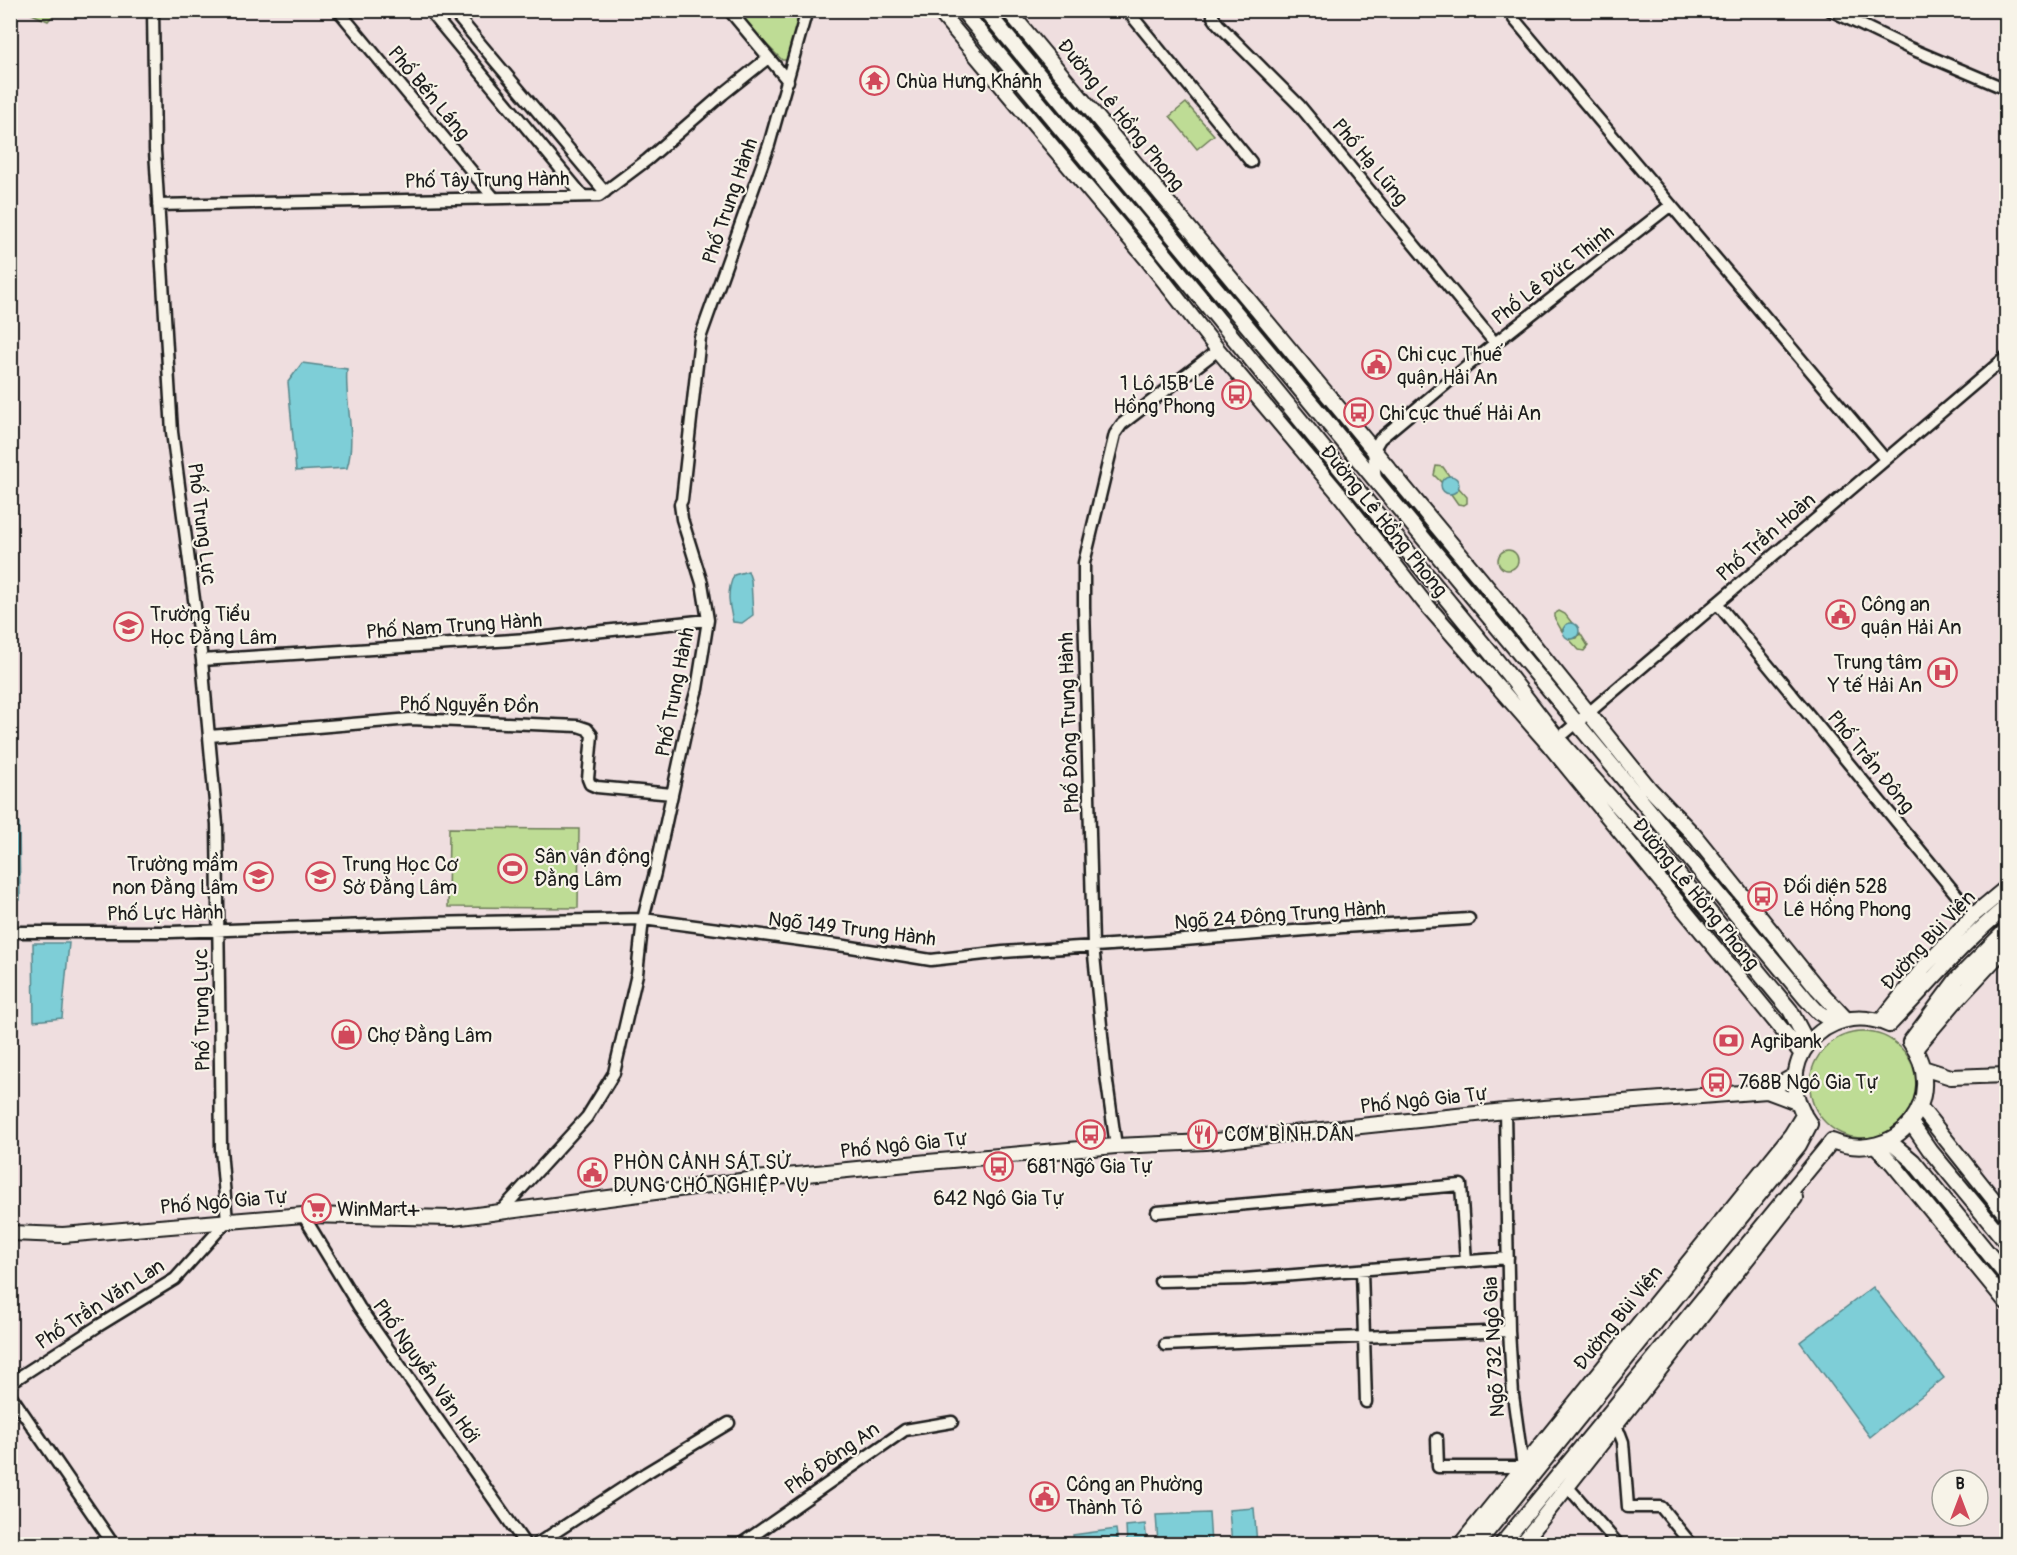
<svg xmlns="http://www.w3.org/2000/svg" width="2017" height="1555" font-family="Pangolin,sans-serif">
<rect width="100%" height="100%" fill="#efdedf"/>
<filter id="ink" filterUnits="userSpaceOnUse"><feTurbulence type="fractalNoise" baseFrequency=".0167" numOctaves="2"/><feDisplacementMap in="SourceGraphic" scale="12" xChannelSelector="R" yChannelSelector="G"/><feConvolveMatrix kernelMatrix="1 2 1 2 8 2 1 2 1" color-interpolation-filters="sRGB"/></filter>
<g filter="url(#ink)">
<path fill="#bedc95" stroke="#6d7c58" stroke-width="1.5" d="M25 11H57L48 21Z
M747 11H803L791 60H782L742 20 743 14Z
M1186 103 1214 135 1197 149 1170 116Z
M1436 466 1443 467 1450 477 1442 483 1434 475Z
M1458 487 1467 497V503L1464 505 1458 504 1451 494Z
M1498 560a10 10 0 1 1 20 0a10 10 0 1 1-20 0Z
M1559 611 1565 614 1572 623 1567 624 1562 631 1554 617V614Z
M1580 633 1588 646 1584 651 1579 650 1569 639 1577 638Z
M449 828 579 829 578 908 448 907Z
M1810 1085a53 53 0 1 1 106 0a53 53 0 1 1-106 0Z"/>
<path fill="#7eced7" stroke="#57878c" stroke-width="1.5" d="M302 363 347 369C344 401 357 436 347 468L296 471 288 382Z
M1441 485a9 9 0 1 1 18 0a9 9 0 1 1-18 0Z
M748 571 751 580 753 615 742 623 733 622C729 605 726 592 734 575Z
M1563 631a8 8 0 1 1 16 0a8 8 0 1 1-16 0Z
M11 823H19L20 900H11Z
M33 943H69L62 1018 34 1021Z
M1873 1287 1944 1378 1870 1437 1800 1342Z
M1254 1508 1257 1544H1232L1229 1510Z
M1209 1513 1211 1544H1158L1156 1515Z
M1145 1524 1147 1544H1127L1126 1526Z
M1116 1529 1118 1544H1074L1073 1535Z"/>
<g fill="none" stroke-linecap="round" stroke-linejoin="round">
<defs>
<path id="minor" d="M338 10 494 198
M429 10 583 196
M452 10 605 192
M729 10 788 81
M1127 10 1251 162
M1213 10V17L1218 24 1299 105 1495 343
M1830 10 1907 47 2006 89
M1514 19 1885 459
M158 205 599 196 647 160 723 94 768 58
M1376 480 1373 451 1380 439 1495 343 1671 205
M1717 603 1974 916
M202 660 527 639 708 620
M210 736 411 719 578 726 587 729 592 735 588 779 590 784 597 787 672 794
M1552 744 2006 357
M10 932H171L427 923 643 919 845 946 931 960 1003 952 1172 941 1343 927 1469 919
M1116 1146 1106 1075 1093 945 1084 607V563L1115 434 1122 424 1218 350
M501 1211 587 1117 614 1073 637 974 643 919 655 873 688 721 697 689 708 620 702 583 682 519 680 504 682 500 700 338 769 145 807 10
M1157 1212 1461 1185 1466 1262
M303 1215 359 1307 525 1544
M1362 1270 1366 1402
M1160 1281 1244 1279 1508 1258
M1165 1345 1509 1331
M10 1383 98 1326 175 1279 227 1221 221 1149 217 824 202 660 172 432 155 150 153 10
M10 1394 113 1544
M1614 1425 1620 1434 1623 1442 1628 1507H1661L1691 1544
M1437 1439 1438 1467H1523L1513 1395 1509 1331 1505 1111
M1567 1486 1618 1544
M1531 1534 1540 1544
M537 1544 646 1473 729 1423
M741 1544 905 1430 952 1422"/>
<path id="major" d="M938 10 1146 258 1218 350 1340 495 1424 602 1550 746 1802 1054
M962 10 1160 248 1507 673 1558 739 1668 862 1790 1010 1808 1044
M985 10 1806 999 1818 1012 1835 1023
M1008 10 1483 582 1649 788 1694 835 1817 988 1846 1019
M1881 1021 1924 967 1976 913 2006 888
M1915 1049 1954 1003 2006 947
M1923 1068 1951 1077 2006 1075
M1767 1091 1799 1103
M1920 1107 2006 1215
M1911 1123 1929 1149 2006 1242
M1888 1140 1913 1161 2006 1275
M1875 1145 1893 1164 2006 1302
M10 1233 63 1235 303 1215 453 1218 756 1179 928 1162 1116 1146 1206 1142 1505 1111 1767 1091 1796 1075
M1461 1544 1791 1135 1804 1114
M1477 1544 1799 1145 1810 1124C1767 1067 1825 997 1889 1025 1928 985 1963 942 2006 907
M1502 1544 1832 1141C1896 1167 1951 1098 1910 1042L1957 979 2006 930
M1522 1544 1795 1198"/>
</defs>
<use href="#minor" stroke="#1c1c1c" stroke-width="15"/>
<use href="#major" stroke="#1c1c1c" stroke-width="18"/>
<use href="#minor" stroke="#f7f3e8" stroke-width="10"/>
<use href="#major" stroke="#f7f3e8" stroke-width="14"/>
</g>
</g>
<defs>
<symbol id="temple-ring" viewBox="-11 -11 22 22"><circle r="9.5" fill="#f7f3e8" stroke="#d1495b" stroke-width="1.5"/><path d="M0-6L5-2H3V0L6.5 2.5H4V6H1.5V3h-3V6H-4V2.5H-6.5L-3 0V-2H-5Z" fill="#d1495b"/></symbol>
<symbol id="civic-ring" viewBox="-11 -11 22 22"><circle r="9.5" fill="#f7f3e8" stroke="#d1495b" stroke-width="1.5"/><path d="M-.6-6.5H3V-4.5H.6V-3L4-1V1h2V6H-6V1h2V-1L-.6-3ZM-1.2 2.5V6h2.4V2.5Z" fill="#d1495b"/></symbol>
<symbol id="bus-ring" viewBox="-11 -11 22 22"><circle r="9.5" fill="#f7f3e8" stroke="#d1495b" stroke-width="1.5"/><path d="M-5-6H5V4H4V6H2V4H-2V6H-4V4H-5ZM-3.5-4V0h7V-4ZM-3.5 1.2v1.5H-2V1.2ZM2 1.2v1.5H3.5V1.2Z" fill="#d1495b"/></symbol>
<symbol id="school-ring" viewBox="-11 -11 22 22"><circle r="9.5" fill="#f7f3e8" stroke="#d1495b" stroke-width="1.5"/><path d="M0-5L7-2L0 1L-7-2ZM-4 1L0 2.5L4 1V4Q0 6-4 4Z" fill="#d1495b"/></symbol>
<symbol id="hospital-ring" viewBox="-11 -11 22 22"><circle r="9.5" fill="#f7f3e8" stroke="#d1495b" stroke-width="1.5"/><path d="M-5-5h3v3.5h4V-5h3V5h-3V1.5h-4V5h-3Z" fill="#d1495b"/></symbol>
<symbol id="stadium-ring" viewBox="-11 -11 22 22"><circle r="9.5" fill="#f7f3e8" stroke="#d1495b" stroke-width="1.5"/><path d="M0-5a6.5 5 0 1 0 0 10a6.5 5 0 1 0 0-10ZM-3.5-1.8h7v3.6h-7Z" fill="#d1495b"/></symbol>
<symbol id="shop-ring" viewBox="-11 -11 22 22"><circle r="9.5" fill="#f7f3e8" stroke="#d1495b" stroke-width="1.5"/><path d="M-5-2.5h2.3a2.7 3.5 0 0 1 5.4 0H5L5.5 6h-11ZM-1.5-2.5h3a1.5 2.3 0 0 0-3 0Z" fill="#d1495b"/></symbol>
<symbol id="bank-ring" viewBox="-11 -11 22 22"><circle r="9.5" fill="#f7f3e8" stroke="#d1495b" stroke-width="1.5"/><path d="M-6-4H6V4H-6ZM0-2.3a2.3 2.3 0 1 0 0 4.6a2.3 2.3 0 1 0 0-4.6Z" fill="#d1495b"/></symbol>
<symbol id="restaurant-ring" viewBox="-11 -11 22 22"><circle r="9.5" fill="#f7f3e8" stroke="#d1495b" stroke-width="1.5"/><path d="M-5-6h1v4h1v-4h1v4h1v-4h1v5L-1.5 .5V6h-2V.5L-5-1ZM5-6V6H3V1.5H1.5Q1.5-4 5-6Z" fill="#d1495b"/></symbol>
<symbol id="supermarket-ring" viewBox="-11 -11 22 22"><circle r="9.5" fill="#f7f3e8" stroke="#d1495b" stroke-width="1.5"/><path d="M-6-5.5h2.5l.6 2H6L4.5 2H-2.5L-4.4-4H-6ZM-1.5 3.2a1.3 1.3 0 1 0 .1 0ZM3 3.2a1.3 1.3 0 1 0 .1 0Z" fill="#d1495b"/></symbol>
</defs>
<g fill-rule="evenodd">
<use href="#temple-ring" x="858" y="64" width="33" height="33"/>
<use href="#civic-ring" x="1360" y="348" width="33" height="33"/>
<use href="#bus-ring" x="1220" y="378" width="33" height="33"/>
<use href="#bus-ring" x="1342" y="396" width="33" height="33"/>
<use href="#civic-ring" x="1824" y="598" width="33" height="33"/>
<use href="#school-ring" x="112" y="610" width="33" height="33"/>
<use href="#hospital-ring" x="1926" y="656" width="33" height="33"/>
<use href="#stadium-ring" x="496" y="852" width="33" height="33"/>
<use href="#school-ring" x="242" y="860" width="33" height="33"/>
<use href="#school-ring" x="304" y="860" width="33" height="33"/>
<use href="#bus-ring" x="1746" y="880" width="33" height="33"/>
<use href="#shop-ring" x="330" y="1018" width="33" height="33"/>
<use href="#bank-ring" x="1712" y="1024" width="33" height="33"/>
<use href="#bus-ring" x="1700" y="1066" width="33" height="33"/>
<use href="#restaurant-ring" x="1186" y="1118" width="33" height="33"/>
<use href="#bus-ring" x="1074" y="1118" width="33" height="33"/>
<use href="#bus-ring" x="982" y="1150" width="33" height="33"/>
<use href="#civic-ring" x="576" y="1156" width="33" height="33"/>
<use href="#supermarket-ring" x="300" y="1192" width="33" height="33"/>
<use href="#civic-ring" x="1028" y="1480" width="33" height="33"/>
</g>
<g text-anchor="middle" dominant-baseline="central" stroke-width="4.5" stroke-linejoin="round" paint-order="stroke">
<g font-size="20" fill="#1c1c1c" stroke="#f7f3e8" text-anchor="start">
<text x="896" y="81">Chùa Hưng Khánh</text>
<text x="1397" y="354">Chi cục Thuế<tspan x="1397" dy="23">quận Hải An</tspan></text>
<text x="1215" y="383" text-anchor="end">1 Lô 15B Lê<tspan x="1215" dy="23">Hồng Phong</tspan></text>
<text x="1379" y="413">Chi cục thuế Hải An</text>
<text x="1861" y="604">Công an<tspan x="1861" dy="23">quận Hải An</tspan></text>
<text x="150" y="614">Trường Tiểu<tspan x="150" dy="23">Học Đằng Lâm</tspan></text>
<text x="1922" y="662" text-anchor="end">Trung tâm<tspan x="1922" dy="23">Y tế Hải An</tspan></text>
<text x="534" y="856">Sân vận động<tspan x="534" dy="23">Đằng Lâm</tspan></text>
<text x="238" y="864" text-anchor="end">Trường mầm<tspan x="238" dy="23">non Đằng Lâm</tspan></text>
<text x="342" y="864">Trung Học Cơ<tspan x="342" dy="23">Sở Đằng Lâm</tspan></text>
<text x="1783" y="886">Đối diện 528<tspan x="1783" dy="23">Lê Hồng Phong</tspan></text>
<text x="367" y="1035">Chợ Đằng Lâm</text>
<text x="1750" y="1041">Agribank</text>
<text x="1738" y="1082">768B Ngô Gia Tự</text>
<text x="1224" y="1134">CƠM BÌNH DÂN</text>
<text x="613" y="1162">PHÒN CẢNH SÁT SỬ<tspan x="613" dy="23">DỤNG CHÓ NGHIỆP VỤ</tspan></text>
<text x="1090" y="1166" text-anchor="middle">681 Ngô Gia Tự</text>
<text x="999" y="1198" text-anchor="middle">642 Ngô Gia Tự</text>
<text x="337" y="1209">WinMart+</text>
<text x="1066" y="1484">Công an Phường<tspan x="1066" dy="23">Thành Tô</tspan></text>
</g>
<g font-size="20" fill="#1c1c1c" stroke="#f7f3e8">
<text transform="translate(429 93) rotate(50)">Phố Bến Láng</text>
<text transform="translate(1121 115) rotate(51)">Đường Lê Hồng Phong</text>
<text transform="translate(1370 162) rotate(50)">Phố Hạ Lũng</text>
<text transform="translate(487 180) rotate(-1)">Phố Tây Trung Hành</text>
<text transform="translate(730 201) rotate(-71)">Phố Trung Hành</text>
<text transform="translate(1553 275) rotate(-38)">Phố Lê Đức Thịnh</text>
<text transform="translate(1384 521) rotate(51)">Đường Lê Hồng Phong</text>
<text transform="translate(202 524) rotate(83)">Phố Trung Lực</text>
<text transform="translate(1766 537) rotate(-41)">Phố Trần Hoàn</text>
<text transform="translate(454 626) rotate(-4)">Phố Nam Trung Hành</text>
<text transform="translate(675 692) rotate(-79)">Phố Trung Hành</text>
<text transform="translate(469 705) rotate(1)">Phố Nguyễn Đồn</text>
<text transform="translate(1069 723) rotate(-92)">Phố Đông Trung Hành</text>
<text transform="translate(1871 762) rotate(51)">Phố Trần Đông</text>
<text transform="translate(1696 894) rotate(51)">Đường Lê Hồng Phong</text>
<text transform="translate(165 913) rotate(-1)">Phố Lực Hành</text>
<text transform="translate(1280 915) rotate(-4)">Ngõ 24 Đông Trung Hành</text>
<text transform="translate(852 929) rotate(7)">Ngõ 149 Trung Hành</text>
<text transform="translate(1928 940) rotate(-47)">Đường Bùi Viện</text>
<text transform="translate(202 1010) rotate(-91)">Phố Trung Lực</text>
<text transform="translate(1424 1100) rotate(-6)">Phố Ngô Gia Tự</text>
<text transform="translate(904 1145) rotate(-6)">Phố Ngô Gia Tự</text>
<text transform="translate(224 1202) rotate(-5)">Phố Ngô Gia Tự</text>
<text transform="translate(100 1304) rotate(-33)">Phố Trần Văn Lan</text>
<text transform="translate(1618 1318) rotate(-51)">Đường Bùi Viện</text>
<text transform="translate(1494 1347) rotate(-93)">Ngõ 732 Ngô Gia</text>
<text transform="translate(426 1371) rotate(55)">Phố Nguyễn Văn Hới</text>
<text transform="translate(832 1458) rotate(-35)">Phố Đông An</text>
</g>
</g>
<rect width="2017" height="1555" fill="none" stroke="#f7f3e8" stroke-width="36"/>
<rect x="18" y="18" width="1981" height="1519" fill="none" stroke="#1c1c1c" stroke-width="2" filter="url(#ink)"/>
<g transform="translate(1960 1498)"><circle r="28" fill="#f7f3e8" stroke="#9f9d96" stroke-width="1.5"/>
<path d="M0-4.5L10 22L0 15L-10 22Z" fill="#d1495b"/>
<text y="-9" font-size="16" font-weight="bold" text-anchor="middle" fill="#1c1c1c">B</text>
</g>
</svg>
